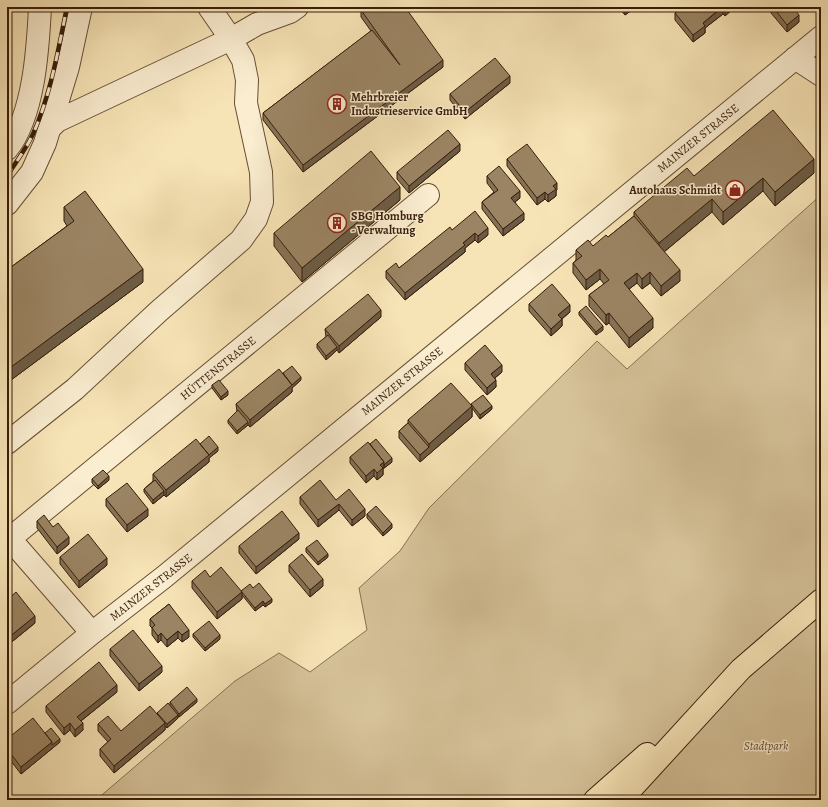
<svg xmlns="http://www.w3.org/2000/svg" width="828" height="807" font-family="Alegreya,serif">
<rect width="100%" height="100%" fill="#f7e4b6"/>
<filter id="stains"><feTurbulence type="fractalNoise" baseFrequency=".005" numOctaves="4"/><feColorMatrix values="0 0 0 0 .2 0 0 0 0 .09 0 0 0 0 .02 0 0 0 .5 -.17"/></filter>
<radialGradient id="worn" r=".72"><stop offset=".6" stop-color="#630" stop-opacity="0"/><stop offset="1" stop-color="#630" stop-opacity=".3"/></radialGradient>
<path fill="#d6c299" stroke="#867052" d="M821 195V800H96L235 681 279 653 310 672 367 630 359 588 400 551 429 508 597 341 627 369Z"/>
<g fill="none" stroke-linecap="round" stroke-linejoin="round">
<defs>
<path id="minor" d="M795 58 821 75
M51 127 57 121 231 39 209 7
M7 149C34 116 38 48 40 7
M7 204 32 172 45 143 68 67 81 7
M7 443 75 389 159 311 241 240 256 219 262 202 261 172 246 103 247 80 243 60 231 39 257 24 290 12 297 7
M10 539 92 633
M7 541 428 195
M7 703 92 633 164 577 821 37"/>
<path id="major" d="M595 800 647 754
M621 800 741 669 821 600"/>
</defs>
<use href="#minor" stroke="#674f35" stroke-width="24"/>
<use href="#major" stroke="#371d0a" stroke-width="24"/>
<use href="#minor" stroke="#faedd0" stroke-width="22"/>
<use href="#major" stroke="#f7e4b6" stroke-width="22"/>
<defs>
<path id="rail" d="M7 176C16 162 26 149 33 134 51 94 58 50 67 7"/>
</defs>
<use href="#rail" stroke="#371d0a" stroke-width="4.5"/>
<use href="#rail" stroke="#faedd0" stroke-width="3" stroke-dasharray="9" stroke-linecap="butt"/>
</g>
<path fill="#857255" stroke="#371d0a" d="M618 7H636L625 15Z
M683 7H734V8L725 16 723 14 705 28V33L693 42 675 20V13Z
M771 7H793L799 22 787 32 771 13Z
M361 10 443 67 303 172 263 120V113L371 31 361 17Z
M510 83 465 119 450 100V94Z
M460 151 409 193 397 179V172Z
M507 159 557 190 556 191V196L548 202 545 199 537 205 507 166Z
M814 173 775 206 763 191 723 225 712 212 664 252 680 281 661 296 650 283 642 289 637 283 629 289 653 328 629 348 609 323 606 325 589 306V295L604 284 600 279 586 290 573 273V263L576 260V250L593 246 608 237 634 216V212L694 176Z
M487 176 520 198 515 202 524 220 503 236 482 209V202L494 192 487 183Z
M400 200 302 282 274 246V233Z
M64 207 143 282 7 383V270L67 226 64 221Z
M452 230 488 235 478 243 475 240 465 248V252L405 300 386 278V271L399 268Z
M529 304 570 312 562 319V326L551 336 529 311Z
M579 312 603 330 596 335 579 315Z
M381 317 339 353 337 350 326 360 317 348V344L326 337 325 329Z
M465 363 502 372 495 378 496 387 487 395 465 370Z
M283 373 301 380 292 388V392L250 427 248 425 237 434 228 423V420L237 412 236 404Z
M212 385 228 395 221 400 212 388Z
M471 404 492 409 480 419 472 408V417L420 462 399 438V431L408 423V420L471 406Z
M200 444 218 451 209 458V462L166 497 164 495 153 504 144 492V489L153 481V474Z
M370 444 392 462 383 469V475L377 480 374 476 366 483 350 463V457Z
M92 479 109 480 98 489 92 483Z
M300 497 336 500 365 516 352 526 339 510 318 527 300 504Z
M106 499 148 516 127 532 106 506Z
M367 514 392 528 383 536 367 518Z
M37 521 53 527 69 544 57 554 37 528Z
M299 539 256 574 239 553V546Z
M306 548 328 557 318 565 306 552Z
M60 557 107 565 79 588 60 564Z
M289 565 323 586 310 597 289 572Z
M210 577 241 592V591L253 588 272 602 265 607 263 605 255 611 242 595V599L217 619 192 588V581Z
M7 600 35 623 8 645 7 643Z
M169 604 189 637 182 642 178 638 167 647 161 640 158 643 152 635V628L150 626V619Z
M193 634 220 639 205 651 193 637Z
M110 649 162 672 139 691 110 656Z
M117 692 81 721 83 730 75 737 70 730 64 735 46 712V706Z
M170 702H197L179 717 178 716V718L167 728 165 726V730L114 773 100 756V749L108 742 98 731V724L121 731 157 714V713L170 705Z
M45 733 60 742 21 774 7 756V739Z"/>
<path fill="#6c5c45" stroke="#371d0a" d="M625 7H636L625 15Z
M723 7V14L705 28V33L693 42V35L703 23Z
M727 7H734V8L725 16V9Z
M799 15V22L787 32V25Z
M443 60V67L303 172V165Z
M510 76V83L465 119V112Z
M460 144V151L409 193V186Z
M814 159V173L775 206V192Z
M763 178V191L723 225V212Z
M557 183V190L556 191V196L548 202V195L553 186Z
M400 187V200L302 282V268Z
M520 191V198L511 205V198Z
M545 192V199L537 205V198Z
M712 199V212L659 256V243Z
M524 213V220L503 236V229Z
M488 228V235L478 243V236Z
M475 233V240L465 248V252L405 300V293L463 243Z
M143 269V282L7 383V370Z
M600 269V279L586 290V280Z
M680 270V281L661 296V286Z
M650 272V283L642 289V279Z
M637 273V283L624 293V283Z
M570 305V312L558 322V315Z
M381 310V317L339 353V346Z
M609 313V323L606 325V315Z
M653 318V328L629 348V338Z
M562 319V326L551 336V329Z
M603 326V330L596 335V332Z
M337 347V350L326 360V356Z
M502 365V372L491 381V374Z
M301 377V380L292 388V392L250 427V420Z
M496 380V387L487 395V388Z
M228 391V395L221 400V397Z
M472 406V417L420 462V455L429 447V444Z
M492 406V409L480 419V415Z
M248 422V425L237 434V431Z
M218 447V451L209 458V462L166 497V490Z
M392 458V462L384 468V465Z
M384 462V468L383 469V475L377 480V473L380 465Z
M374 469V476L366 483V476Z
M109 476V480L98 489V486Z
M164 491V495L153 504V500Z
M339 504V510L318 527V520Z
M148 509V516L127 532V525Z
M365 509V516L352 526V520Z
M392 524V528L383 536V533Z
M299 533V539L256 574V567Z
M69 537V544L57 554V547Z
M328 554V557L318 565V562Z
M107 558V565L79 588V581Z
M323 579V586L310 597V590Z
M242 592V599L217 619V612Z
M272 599V602L265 607V604Z
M263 601V605L255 611V608Z
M35 616V623L8 645V638Z
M189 630V637L182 642V635Z
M178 631V638L167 647V640Z
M161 633V640L158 643V636Z
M220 635V639L205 651V648Z
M162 666V672L139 691V684Z
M117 685V692L77 724V717Z
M197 699V702L179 717V714Z
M178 715V718L167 728V724Z
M70 723V730L64 735V728Z
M83 723V730L75 737V730Z
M165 723V730L114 773V766Z
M60 739V742L21 774V767L52 742Z"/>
<path fill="#9b8463" stroke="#371d0a" d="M365 7H405L443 60 303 165 263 113 372 30 400 65 361 10Z
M683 7H722L703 23 705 26 693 35 675 13Z
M773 7H793L799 15 787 25Z
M495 58 510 76 465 112 450 94Z
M773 110 814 159 775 192 763 178 723 212 712 199 659 243 634 212 687 168 694 176Z
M448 130 460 144 409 186 397 172Z
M527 144 557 183 553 186 556 189 548 195 545 192 537 198 507 159Z
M371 151 400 187 302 268 274 233Z
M499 166 520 191 511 198 524 213 503 229 482 202 498 190 487 176Z
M85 191 143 269 7 370V270L74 221 64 207Z
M475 211 488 228 478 236 475 233 463 243 465 245 405 293 386 271 396 263 399 268 450 227 452 230Z
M634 216 680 270 661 286 650 272 642 279 637 273 624 283 653 318 629 338 609 313 606 315 589 295 609 280 600 269 586 280 573 263 582 256 576 250 588 240 593 246 606 235 608 237Z
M552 284 570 305 558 315 562 319 551 329 529 304Z
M368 294 381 310 339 346 325 329Z
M586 306 603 326 596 332 579 312Z
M328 335 337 347 326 356 317 344Z
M485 345 502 365 491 374 496 380 487 388 465 363Z
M292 366 301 377 292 385 283 373Z
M279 369 292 385 250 420 236 404Z
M219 380 228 391 221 397 212 385Z
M451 383 472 406 429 444 408 420Z
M483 395 492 406 480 415 471 404Z
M238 410 248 422 237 431 228 420Z
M408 423 429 447 420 455 399 431Z
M209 436 218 447 209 455 200 444Z
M196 439 209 455 166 490 153 474Z
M376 439 392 458 384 465V462L370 444Z
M368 442 384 462 380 465 383 468 377 473 374 469 366 476 350 457Z
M103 470 109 476 98 486 92 479Z
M155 480 164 491 153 500 144 489Z
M320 480 336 500 349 489 365 509 352 520 339 504 318 520 300 497Z
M127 483 148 509 127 525 106 499Z
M376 506 392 524 383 533 367 514Z
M282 511 299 533 256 567 239 546Z
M44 515 53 527 58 523 69 537 57 547 37 521Z
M88 534 107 558 79 581 60 557Z
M317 540 328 554 318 562 306 548Z
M302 554 323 579 310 590 289 565Z
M221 567 242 592 217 612 192 581 205 570 210 577Z
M259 583 272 599 265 604 263 601 255 608 241 591 250 584 253 588Z
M16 592 35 616 8 638 7 637V600Z
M169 604 189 630 182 635 178 631 167 640 161 633 158 636 152 628 155 625 150 619Z
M209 621 220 635 205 648 193 634Z
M133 630 162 666 139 684 110 649Z
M99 662 117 685 77 717 83 723 75 730 70 723 64 728 46 706Z
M187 687 197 699 179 714 170 702Z
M168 703 178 715 167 724 157 713Z
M150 706 165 723 114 766 100 749 111 739 98 724 108 716 121 731Z
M33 718 52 742 21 767 7 749V739Z
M51 728 60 739 52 745V742L45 733Z"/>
<defs>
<symbol id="building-ring" viewBox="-11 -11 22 22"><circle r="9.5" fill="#faedd0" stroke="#8f2418" stroke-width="1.5"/><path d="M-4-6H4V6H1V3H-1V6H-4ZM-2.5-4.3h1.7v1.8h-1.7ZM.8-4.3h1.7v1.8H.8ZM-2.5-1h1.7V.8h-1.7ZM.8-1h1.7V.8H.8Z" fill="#8f2418"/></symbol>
<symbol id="shop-ring" viewBox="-11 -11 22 22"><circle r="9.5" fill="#faedd0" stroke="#8f2418" stroke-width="1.5"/><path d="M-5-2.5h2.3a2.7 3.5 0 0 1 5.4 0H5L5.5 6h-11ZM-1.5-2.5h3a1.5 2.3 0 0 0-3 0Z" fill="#8f2418"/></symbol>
</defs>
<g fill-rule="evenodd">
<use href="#building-ring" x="326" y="93" width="22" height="22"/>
<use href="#shop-ring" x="724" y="179" width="22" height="22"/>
<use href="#building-ring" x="326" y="212" width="22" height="22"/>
</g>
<g text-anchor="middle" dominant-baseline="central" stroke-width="3" stroke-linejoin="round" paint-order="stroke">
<g font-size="12" font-weight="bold" fill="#371d0a" stroke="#faedd0" text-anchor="start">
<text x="351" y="97">Mehrbreier<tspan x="351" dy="14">Industrieservice GmbH</tspan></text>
<text x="721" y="190" text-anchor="end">Autohaus Schmidt</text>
<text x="351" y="216">SBG Homburg<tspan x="351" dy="14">- Verwaltung</tspan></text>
</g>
<g font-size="12" fill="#371d0a" stroke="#faedd0">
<text transform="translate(698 138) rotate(-39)">MAINZER STRASSE</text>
<text transform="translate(218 368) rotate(-39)">HÜTTENSTRASSE</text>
<text transform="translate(402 381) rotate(-39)">MAINZER STRASSE</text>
<text transform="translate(151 587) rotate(-38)">MAINZER STRASSE</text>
</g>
<g font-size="12" font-style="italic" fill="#674f35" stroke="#faedd0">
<text x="766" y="746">Stadtpark</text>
</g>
</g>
<rect width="828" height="807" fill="none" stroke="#f7e4b6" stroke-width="24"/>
<rect x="8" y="8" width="812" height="791" fill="none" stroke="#371d0a" stroke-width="2"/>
<rect x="12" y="12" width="804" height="783" fill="none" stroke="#371d0a"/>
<rect width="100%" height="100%" filter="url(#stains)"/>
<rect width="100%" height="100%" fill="url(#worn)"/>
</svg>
